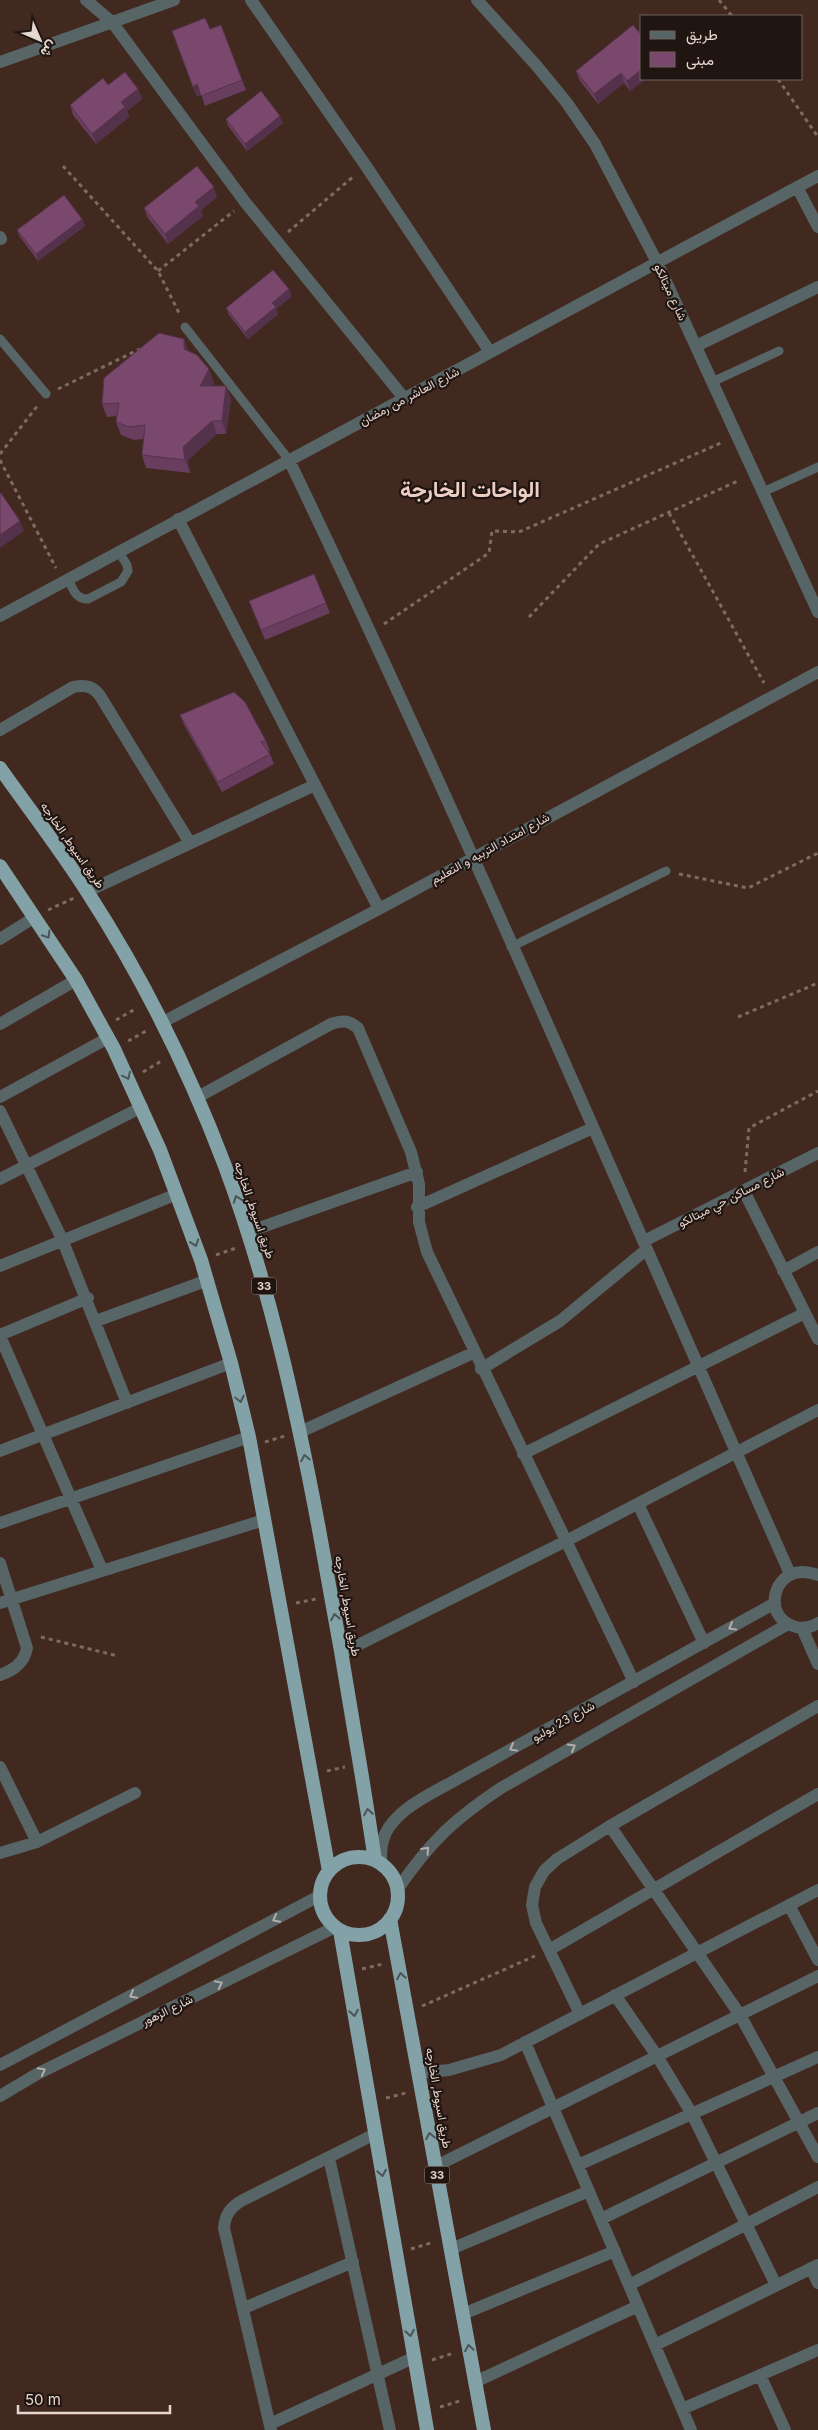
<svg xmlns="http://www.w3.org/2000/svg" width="818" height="2430" font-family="Inter,Vazirmatn,sans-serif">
<rect width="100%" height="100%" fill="#412920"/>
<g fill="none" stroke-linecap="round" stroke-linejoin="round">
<path stroke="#7f6a62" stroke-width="3" stroke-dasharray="4 4" stroke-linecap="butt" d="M719 0 732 16
M778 79 818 137
M63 166 158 271 180 315
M288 232 354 176
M158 271 234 211
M58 389 140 349
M0 454 38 405
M0 460 56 568
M669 513 764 683
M529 617 599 544 740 480
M384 624 489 553 492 531 519 532 723 442
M679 874 748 888 818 853
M48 910 74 898
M738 1017 818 983
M116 1020 137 1008
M128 1041 148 1030
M143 1072 163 1060
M745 1172 749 1128 818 1091
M216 1255 236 1248
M265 1442 285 1436
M296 1603 316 1599
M41 1637 118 1656
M327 1771 345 1767
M362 1969 383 1964
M422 2006 535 1956
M386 2098 406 2093
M411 2249 434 2242
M432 2360 454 2353
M440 2407 463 2400"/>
<path stroke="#576567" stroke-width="9" d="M185 327 289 460
M0 339 46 394
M712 382 779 351
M763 492 818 467
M68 578C73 589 75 599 88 599L121 582 128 571 127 565 119 552
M511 947 666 871"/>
<path stroke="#576567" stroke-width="12" d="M86 0 112 22 245 202 404 398
M251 0 366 166 490 352
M477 0 536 65 567 103 595 144 657 262 818 612
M0 62 174 0
M797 187 818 227
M0 237 1 239
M696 346 818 287
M289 460C465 827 625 1202 790 1574
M178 519 379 909
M0 616 818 176
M0 730 73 687C87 684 95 687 102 699L190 843
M88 891 315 785
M0 939 35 917
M161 1023 379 909 818 672
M0 1024 76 980
M0 1097 108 1038
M196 1098 331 1024C342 1020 348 1020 358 1028L411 1152 419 1184V1222L427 1252 634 1682
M0 1111 62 1239 127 1403
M0 1179 142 1107
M744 1191 818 1339
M417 1207 593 1128
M248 1232 417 1172
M644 1241 818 1153
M0 1266 177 1194
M783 1271 818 1252
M96 1321 208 1280
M0 1335 88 1298
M0 1336 102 1570
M481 1369 560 1321 647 1249
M300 1432 473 1353
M0 1451 231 1363
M523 1454 805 1313
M638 1504 704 1643
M0 1523 249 1437
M0 1563 27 1648C24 1663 14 1670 0 1675
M818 1575C774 1558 758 1618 796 1627 803 1629 812 1627 818 1623
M0 1603 264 1520
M802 1628 818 1664
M342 1653 566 1541 818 1410
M0 1767 37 1842
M610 1826 740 2015 818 2157
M0 1853 37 1842 135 1793
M381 1864C381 1857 381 1850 382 1844 388 1813 427 1796 452 1782L775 1603
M397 1890C430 1842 453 1820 501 1788L788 1624
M789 1905 818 1960
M549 1950 818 1794
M615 1995 657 2056 692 2114 776 2285
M580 2014 536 1923 532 1905 535 1887 544 1871 557 1859 610 1826 818 1706
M525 2042 691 2430
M0 2065 319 1896
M419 2073 449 2070 501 2055 818 1890
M0 2096 37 2074 335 1927
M329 2158 390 2430
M578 2165 818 2057
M436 2166 818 1976
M601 2219 818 2113
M451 2249 589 2191
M811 2268 818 2283
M629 2285 818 2187
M244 2308 353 2262
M463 2314 615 2251
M655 2345 818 2265
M760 2375 785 2430
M475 2382 638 2306
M682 2409 818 2350
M270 2424 415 2357
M271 2430 224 2228C225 2215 230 2208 241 2201L375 2134"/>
<path stroke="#83a2a8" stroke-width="14" d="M0 768C29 809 61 850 88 893 143 978 189 1071 225 1166 268 1282 295 1402 318 1524 339 1636 358 1748 375 1860
M0 866 76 980 114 1049 160 1150 201 1260 231 1363 249 1437 329 1871
M320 1896a39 39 0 1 1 78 0a39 39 0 1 1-78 0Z
M390 1919 484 2430
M340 1931 427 2430"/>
</g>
<path fill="#693d5e" d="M221 25 246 90 205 106 201 94 197 97 172 31 210 29Z
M633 25 642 79H646L630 91 624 83 598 104 580 81 576 71Z
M138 89 142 99 127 111 129 117 96 144 73 115 70 105Z
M226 119 283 123 247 151 228 126Z
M217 197 201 210 203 216 168 244 148 218 144 208Z
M82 219 85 226 38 261 20 237 17 230Z
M292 296 276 309 278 314 248 339 229 315 226 308Z
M184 339 188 351 214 382 212 386H226L231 399 226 434H217L188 460 190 473 146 468 142 455 144 439 134 440 121 435 116 422 117 416 107 417 102 404Z
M249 601 326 603 330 613 265 640Z
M180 715 266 741 270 751H268L270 754 274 764 222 792 184 725Z"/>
<path fill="#55324c" d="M642 69V79H646L630 91 627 81Z
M621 73 624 83 598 104 594 94Z
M197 84 201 94 197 97 193 87Z
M138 89 142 99 127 111 129 117 96 144 92 134 121 102Z
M280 116 283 123 247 151 245 144Z
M214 187 217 197 201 210 203 216 168 244 165 234 195 202Z
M82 219 85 226 38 261 36 254Z
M289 289 292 296 276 309 278 314 248 339 245 332 272 303Z
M184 339 188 352 184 349Z
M209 369 214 382 204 398 200 386Z
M226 386 231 399 226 434 222 421Z
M212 421 217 434 188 460 190 473 185 460 183 447Z
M20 521 24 531 0 548V535Z"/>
<path fill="#7a476d" stroke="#55324c" d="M205 18 210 29 221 25 242 80 201 96 197 84 193 87 172 31Z
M633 25 642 36V69L627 81 621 73 594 94 576 71Z
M125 72 138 89 121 102 125 107 92 134 70 105 103 78 108 85Z
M261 91 280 116 245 144 226 119Z
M197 166 214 187 195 202 199 206 165 234 144 208Z
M64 195 82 219 36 254 17 230Z
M273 270 289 289 272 303 276 307 245 332 226 308Z
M159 333 184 339V349L197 355 209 369 200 386H226L222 421H212L183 447 185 460 142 455 145 425 129 427 116 422 119 403 102 404 104 378Z
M0 493H1L20 521 0 535Z
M314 574 326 603 261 630 249 601Z
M234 692 245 702 266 741 261 742 270 754 218 782 180 715Z"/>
<defs><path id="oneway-chevron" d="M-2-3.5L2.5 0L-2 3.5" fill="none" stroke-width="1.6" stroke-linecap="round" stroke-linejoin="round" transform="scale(1.25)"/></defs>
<g stroke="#4d5455">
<use href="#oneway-chevron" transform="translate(47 935) rotate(57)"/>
<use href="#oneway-chevron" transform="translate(127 1076) rotate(64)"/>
<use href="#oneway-chevron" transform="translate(237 1199) rotate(-110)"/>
<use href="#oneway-chevron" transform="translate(195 1243) rotate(70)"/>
<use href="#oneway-chevron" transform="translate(240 1399) rotate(77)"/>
<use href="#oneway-chevron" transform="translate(305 1458) rotate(-101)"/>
<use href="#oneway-chevron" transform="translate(335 1617) rotate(-100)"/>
<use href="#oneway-chevron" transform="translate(368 1812) rotate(-99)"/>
<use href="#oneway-chevron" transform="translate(401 1976) rotate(-100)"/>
<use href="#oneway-chevron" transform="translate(354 2013) rotate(80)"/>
<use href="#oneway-chevron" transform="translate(430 2136) rotate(-101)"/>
<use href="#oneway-chevron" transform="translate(382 2173) rotate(80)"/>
<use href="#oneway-chevron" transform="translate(410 2333) rotate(80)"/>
<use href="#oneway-chevron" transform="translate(469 2348) rotate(-100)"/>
</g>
<g stroke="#b4aeab">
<use href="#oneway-chevron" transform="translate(732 1627) rotate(151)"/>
<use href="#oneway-chevron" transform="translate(572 1747) rotate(-30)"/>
<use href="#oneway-chevron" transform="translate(513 1748) rotate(151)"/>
<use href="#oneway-chevron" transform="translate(426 1850) rotate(-48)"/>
<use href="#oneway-chevron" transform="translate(276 1919) rotate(152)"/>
<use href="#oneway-chevron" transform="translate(219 1984) rotate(-26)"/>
<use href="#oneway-chevron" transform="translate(133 1995) rotate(152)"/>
<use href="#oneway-chevron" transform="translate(42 2071) rotate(-27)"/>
</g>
<g text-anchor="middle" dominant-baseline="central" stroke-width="4.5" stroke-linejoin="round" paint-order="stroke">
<g fill="#201511" stroke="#ab9c97" stroke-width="1">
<rect x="251.5" y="1277.5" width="25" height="17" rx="4"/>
<rect x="424.5" y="2166.5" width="25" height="17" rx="4"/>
</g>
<g font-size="11" font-weight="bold" fill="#e6d6d0">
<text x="264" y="1286">33</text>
<text x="437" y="2175">33</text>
</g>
<g font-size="12" fill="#e6d6d0" stroke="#201511">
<text transform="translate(671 292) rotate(65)">شارع ميتالكو</text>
<text transform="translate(409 396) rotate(-28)">شارع العاشر من رمضان</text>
<text transform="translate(73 845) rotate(55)">طريق اسيوط, الخارجه</text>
<text transform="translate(490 848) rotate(-29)">شارع امتداد التربيه و التعليم</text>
<text transform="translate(731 1197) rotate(-27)">شارع مساكن حي ميتالكو</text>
<text transform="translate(255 1210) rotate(71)">طريق اسيوط, الخارجه</text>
<text transform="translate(348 1606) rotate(80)">طريق اسيوط, الخارجه</text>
<text transform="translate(563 1721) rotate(-29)">شارع 23 يوليو</text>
<text transform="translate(167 2010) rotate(-26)">شارع الزهور</text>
<text transform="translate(439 2098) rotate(80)">طريق اسيوط, الخارجه</text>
</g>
<g font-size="22" font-weight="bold" fill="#edcec3" stroke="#201511">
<text x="470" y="489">الواحات الخارجة</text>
</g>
</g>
<rect x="640" y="15" width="162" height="65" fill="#201511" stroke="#6f625d"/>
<rect x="650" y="31" width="25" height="8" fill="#576567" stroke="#6f625d"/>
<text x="686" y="40" font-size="15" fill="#e6d6d0">طريق</text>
<rect x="650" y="52" width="25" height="15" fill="#7a476d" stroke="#6f625d"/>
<text x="686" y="65" font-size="15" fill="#e6d6d0">مبنى</text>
<g transform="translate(40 40) rotate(135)" stroke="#201511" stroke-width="4" paint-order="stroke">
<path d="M0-4L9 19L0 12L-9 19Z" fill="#e6d6d0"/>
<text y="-8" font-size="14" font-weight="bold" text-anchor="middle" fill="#e6d6d0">ش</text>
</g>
<path d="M18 2405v8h152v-8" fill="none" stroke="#e6d6d0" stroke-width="2.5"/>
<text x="25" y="2405" font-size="15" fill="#e6d6d0" stroke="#201511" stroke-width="4" paint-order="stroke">50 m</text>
</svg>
